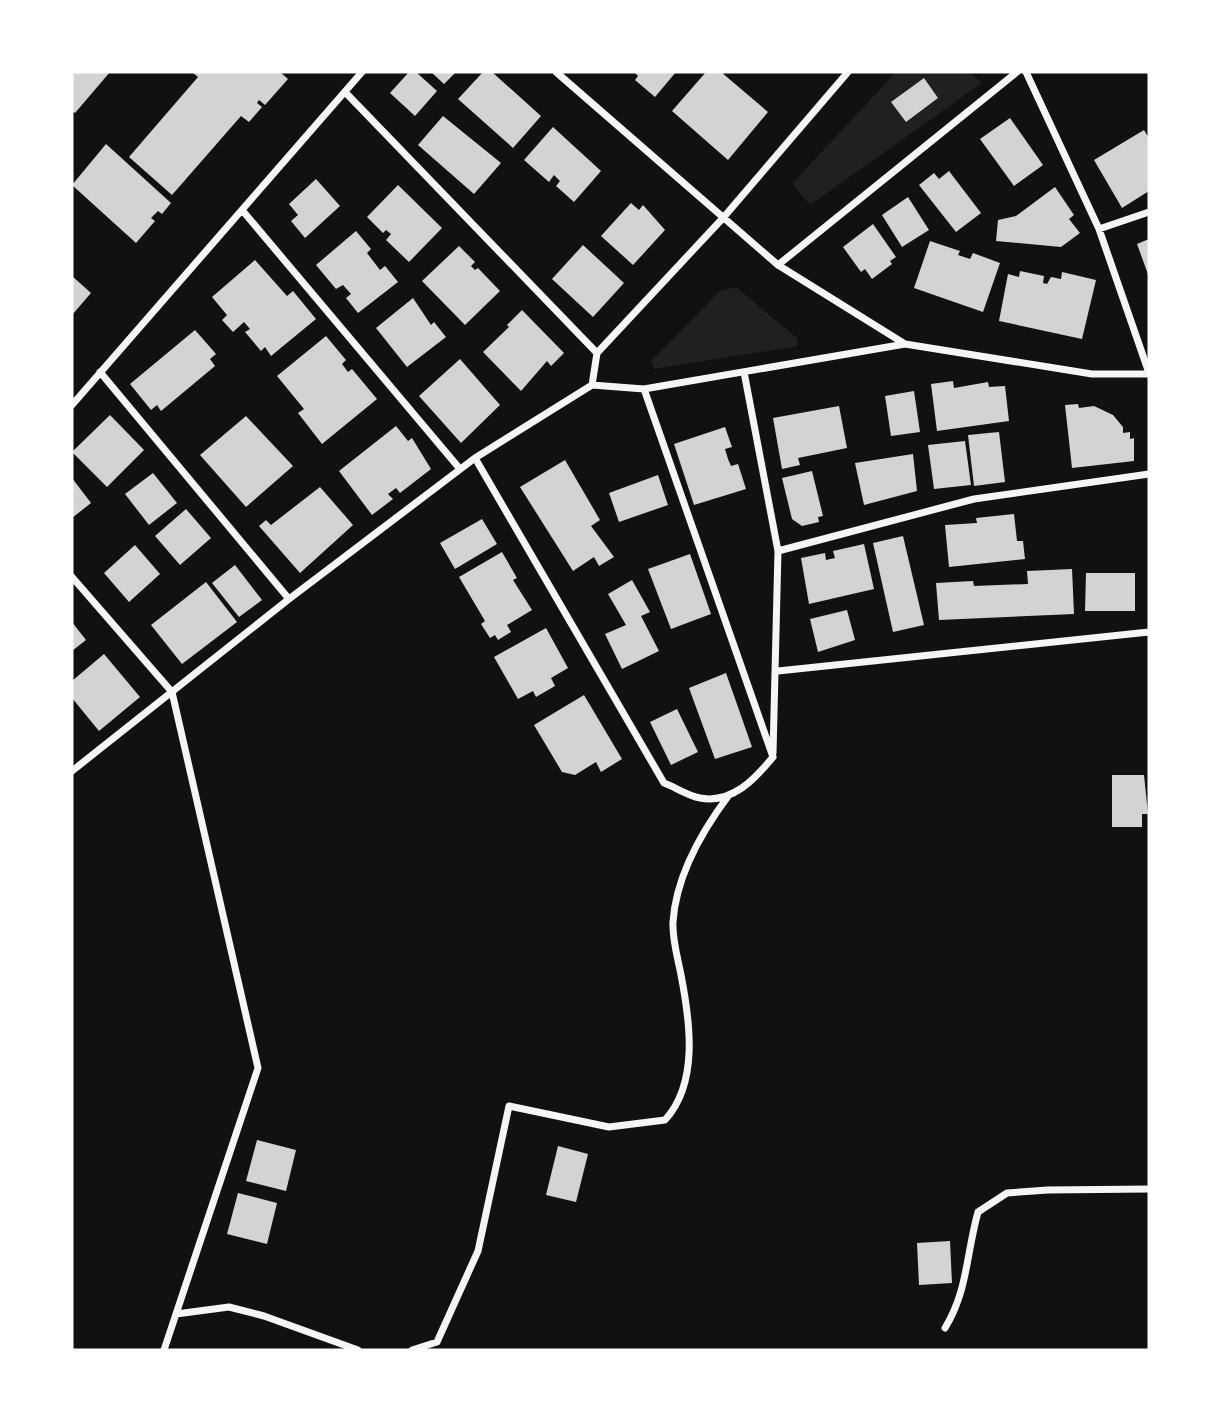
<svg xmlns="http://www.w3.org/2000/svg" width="1221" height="1422" font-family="Cabin,sans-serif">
<rect width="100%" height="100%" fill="#111"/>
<path fill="#202020" d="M896 72H969L982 83 810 205 792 184Z
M736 287 797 338 798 346 654 369 651 361 720 291Z"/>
<path fill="#d3d3d3" d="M72 72H110L75 113 72 111Z
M192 72H280L288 79 265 105 259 100 257 103 262 107 249 122 241 116 172 195 129 157 198 77Z
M409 72H416L437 91 415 116 390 93Z
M431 72H456L444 84Z
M483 72H492L541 116 513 148 458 99Z
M634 72H676L655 97 635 80 638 76Z
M706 72H721L768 112 728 160 672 111Z
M924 78 938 98 906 122 891 102Z
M443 116 501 163 474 194 418 145Z
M1010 118 1043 165 1014 186 980 139Z
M553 127 601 171 574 202 556 186 560 181 554 175 549 182 524 160Z
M1144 130 1149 138V191L1122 208 1094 160Z
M106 144 171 203 162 214 158 211 151 218 155 221 136 243 72 185Z
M949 171 981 213 956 232 919 185 934 173 939 179Z
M316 179 340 206 305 238 291 221 298 215 289 204Z
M398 185 442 228 409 262 386 240 391 234 386 230 383 233 367 217Z
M1055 187 1074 215 1069 219 1080 233 1061 247 996 241 998 220 1016 216Z
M908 197 929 230 902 247 882 215Z
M631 203 639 210 643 205 665 230 633 265 601 236Z
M873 224 896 257 890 261 892 264 872 279 865 269 861 272 843 247Z
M356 231 371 249 367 253 380 270 385 266 398 282 358 313 346 298 351 294 343 285 336 289 316 265Z
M1149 239V277L1137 244Z
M930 241 960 251 958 255 970 259 973 253 1000 263 983 312 914 288Z
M583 245 624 283 593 317 552 279Z
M459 246 475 262 471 266 475 270 478 268 500 291 465 325 422 281Z
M255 260 287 296 293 291 316 319 271 356 265 347 261 351 245 332 250 329 244 322 233 332 222 320 227 315 212 297Z
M1020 271 1044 276 1043 283 1047 284 1051 277 1061 279 1062 272 1096 280 1082 339 999 321 1008 274 1019 277Z
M72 276 91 293 72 315Z
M413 298 431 325 434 322 446 337 407 367 376 328Z
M522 310 564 353 551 366 547 361 521 391 483 352 509 327 507 325Z
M195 330 216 354 210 359 215 366 161 411 157 405 151 410 130 384Z
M326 336 346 360 342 364 348 372 352 369 377 399 322 444 298 413 304 409 277 376Z
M460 359 500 405 461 443 419 396Z
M953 381 954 388 988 382 989 387 1005 386 1009 421 937 431 931 384Z
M914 391 920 432 891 436 885 396Z
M1078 404 1079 408 1094 406 1113 415 1123 427V433L1130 432V439L1134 438V461L1072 468 1065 405Z
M839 406 847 448 798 458 800 465 782 469 773 418Z
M110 415 144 450 107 487 72 452Z
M246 416 293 466 246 507 200 455Z
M396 426 408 441 412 438 431 469 400 493 396 488 388 494 393 499 372 515 339 471Z
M725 427 732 447 725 449 728 459 731 466 738 464 746 489 694 505 674 444Z
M999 432 1005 482 974 486 968 435Z
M965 441 971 485 934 489 928 445Z
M913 454 917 491 864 505 855 463Z
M565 460 600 520 591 526 614 557 599 566 594 557 573 571 520 487Z
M812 471 823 516 818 517 819 522 802 526 792 519 782 478Z
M153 473 177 503 149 525 125 494Z
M658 475 668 505 619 522 609 493Z
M72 478 91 503 72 518Z
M320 487 353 525 300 573 259 526 266 520 271 525Z
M186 509 211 538 180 565 155 536Z
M1014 514 1017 541H1023L1025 559 949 567 945 525 977 523 976 518Z
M482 519 497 544 455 569 440 543Z
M903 536 924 625 893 632 873 543Z
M864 544 874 589 809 604 801 558 825 553 826 560 835 558 833 551Z
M135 545 160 574 129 602 104 573Z
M502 552 517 578 513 580 532 610 507 625 511 632 498 640 495 635 490 638 481 624 485 621 459 577Z
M690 554 711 614 671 629 648 569Z
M235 565 262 600 239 617 212 583Z
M1072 569 1074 614 939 620 936 583 973 581 974 586 1028 584 1027 571Z
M1086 573H1135V611H1085Z
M632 580 650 612 641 616 659 651 622 669 605 634 626 625 608 594Z
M206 582 237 622 182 664 151 625Z
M847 610 855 640 818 652 810 619Z
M72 622 86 640 72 651Z
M546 628 568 668 551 678 555 686 536 697 533 691 518 699 494 657Z
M104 654 140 697 99 731 72 698V681Z
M726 673 752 747 715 759 689 688Z
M584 695 622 759 601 772 596 762 575 775 562 772 534 725Z
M677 709 698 752 671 765 650 722Z
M1112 775H1144L1148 814H1142V827H1112Z
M257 1140 296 1150 286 1191 246 1181Z
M558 1146 588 1154 576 1202 546 1195Z
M238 1193 277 1203 267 1244 227 1234Z
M950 1241 952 1283 919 1285 917 1243Z"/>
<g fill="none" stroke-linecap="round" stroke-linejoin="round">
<path stroke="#f5f5f5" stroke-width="7" d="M556 72 778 265 905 344 1092 374H1149
M1026 72 1099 229 1149 373
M345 92 597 353
M242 210 460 469
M1099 229 1149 212
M778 265 1017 72
M100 372 289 599
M744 372 778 551 773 753
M592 385 644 389 905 344
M644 389 773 757
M72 405 362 72
M475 458 664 783C675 787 688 796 700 798 732 804 755 779 773 757
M778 551 974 499 1149 474
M72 577 172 692 258 1068 164 1350
M778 671 1149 632
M72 771 289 599 475 458 592 385 597 353 723 218 848 72
M176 1314 229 1307 264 1316 358 1350
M945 1328C968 1290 966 1255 978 1212L1007 1193 1048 1190 1149 1189
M412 1350 437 1342 478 1251 509 1106 609 1127 665 1120C699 1083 690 1021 681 975 678 959 672 939 673 922 676 875 702 831 729 795"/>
</g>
<rect width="1221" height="1422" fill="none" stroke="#ffffff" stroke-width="147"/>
</svg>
